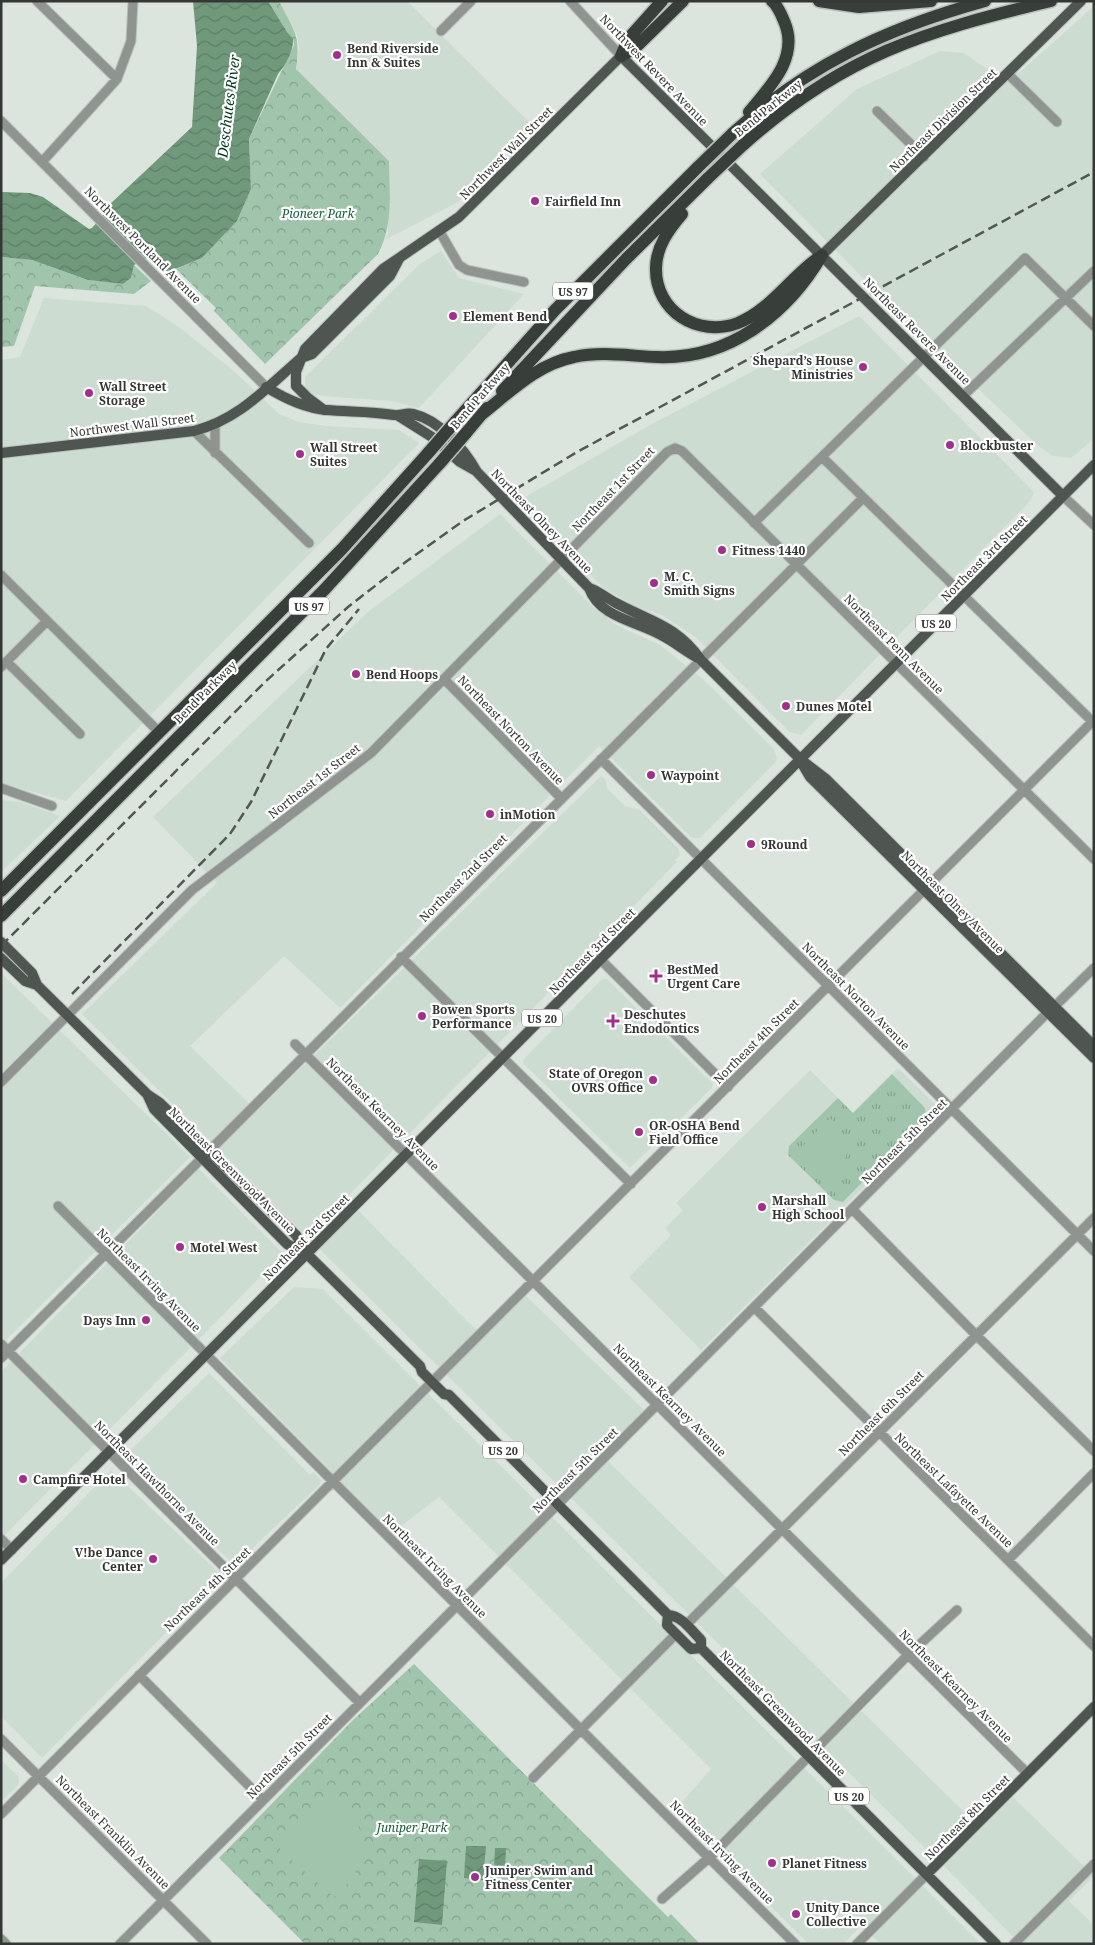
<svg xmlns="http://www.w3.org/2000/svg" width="1095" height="1945" font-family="'Noto Serif',serif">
<defs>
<pattern id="grass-tufts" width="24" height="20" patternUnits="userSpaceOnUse" patternTransform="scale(1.25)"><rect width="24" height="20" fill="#a1c5ac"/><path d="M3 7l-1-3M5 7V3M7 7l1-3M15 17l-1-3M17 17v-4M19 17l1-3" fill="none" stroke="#84a18d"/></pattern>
<pattern id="park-crowns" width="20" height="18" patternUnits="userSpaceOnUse" patternTransform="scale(1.25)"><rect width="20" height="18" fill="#a1c5ac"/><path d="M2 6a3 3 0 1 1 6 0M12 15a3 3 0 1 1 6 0" fill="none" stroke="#84a18d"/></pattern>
<pattern id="water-waves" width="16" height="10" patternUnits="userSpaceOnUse" patternTransform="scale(1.25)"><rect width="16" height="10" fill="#70997c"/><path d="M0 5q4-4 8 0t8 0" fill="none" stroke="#5d7e66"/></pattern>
</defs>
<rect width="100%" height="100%" fill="#dce4de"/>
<path fill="#ccdcd1" d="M279 1H407L530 123 458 202 385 240 388 234 389 161 296 69 299 47 297 35Z
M1094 6V439L1071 458 1053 456 1036 444 870 285 760 174 857 89 940 51 964 53 994 74 1020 72Z
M441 251 459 278 524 294 419 408 392 401 333 397 315 395 309 391 305 387V377L421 263Z
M44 298 146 306 179 327 235 372 279 414 299 422 326 426 399 430 419 443 66 801 1 783V360L20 357Z
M859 316 1034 492 1030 501 801 735 790 732 771 714 697 638 662 615 635 606 604 588 515 503 648 426Z
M500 514 594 608 616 625 660 645 704 680 773 748 777 757 776 762 700 838H692L599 746 340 1008 284 956 190 1046 257 1111 601 776 605 779 607 788 625 806 640 810 678 848 680 855 675 860 677 862 346 1198 483 1337 525 1295 645 1411 601 1454 970 1818 932 1855 82 1014 217 883 153 817 369 611Z
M1 800 21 802 60 816 1 872Z
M1 973 190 1157 1 1345Z
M602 979H607L713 1084 712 1088 630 1168 523 1063 524 1059Z
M898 1068 941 1110 701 1350 629 1277 671 1235 665 1228 683 1210 676 1203 810 1070 853 1113Z
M199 1169 283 1254 1 1539V1372Z
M294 1287 323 1289 981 1944H881L861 1926 843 1944H809L674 1811 711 1769 439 1497 392 1533 220 1358Z
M209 1373 310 1475 313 1472 321 1480 320 1484 237 1563H232L127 1459V1454Z
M111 1470 222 1576 42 1758 1 1716V1583Z
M1 1760 18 1776 19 1780 18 1785 1 1802Z
M1013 1797 1094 1876 1069 1901 1094 1925V1944H1020L944 1866Z"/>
<path fill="url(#grass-tufts)" d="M892 1074 925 1108 926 1117 843 1202 834 1200 788 1155 789 1146 838 1098 853 1113Z"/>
<path fill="url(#park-crowns)" d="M268 1H279C294 31 301 34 296 69L389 161C389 193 394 224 378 254L265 364 214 311 216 308 176 269 202 258 237 221 251 189 249 139 294 45 293 38 287 32Z
M1 257 32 260 88 280 123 284 131 278 134 265 151 281 134 294 35 286 14 346 1 347Z
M414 1664 668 1917 671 1914 700 1944H305L219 1858 353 1720Z"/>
<path fill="#a1c5ac" d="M830 1118C854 1142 850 1163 829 1186L796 1153Z
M336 1795C371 1833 374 1860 334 1897L280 1850V1841L299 1823Z"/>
<path fill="url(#water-waves)" d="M193 1H268L287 32 293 38C294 50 286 65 278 74L249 139 251 189 237 221 202 258 168 272 149 257 134 265 131 278 123 284 88 280 32 260 1 257V192L30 193 43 197 89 229 92 228 107 211 108 206 192 127 197 46Z
M466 1846H486L483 1880 464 1878Z
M495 1848H506L505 1870 494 1868Z
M419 1859 447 1861 442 1925 414 1922Z"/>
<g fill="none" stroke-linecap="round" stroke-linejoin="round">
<defs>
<path id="minor" d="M37 1 117 79
M570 1 621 56
M441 31 471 1
M1008 74 1057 122
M877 111 924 157
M1 121 266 387
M42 162 117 79 131 41 133 1
M440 232 459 265 467 270 524 282
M964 395 1094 271
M194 431 309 543
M215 453V425
M822 457 1094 723
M1063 496 1094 525
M754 523 1025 258 1094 326
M1 575 160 733
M7 662 80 734
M1 667 47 621
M444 679 561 798
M601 759 1094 1251
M1 788 52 806
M401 957 631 1184
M601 960 728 1087
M1055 1006 1094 968
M295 1044 1027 1773
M1 1082 192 890 371 753 667 452 675 448 682 451 1094 859
M210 1150 863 498
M58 1206 795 1944
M853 1210 976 1335 1094 1451
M755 1308 1094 1646
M1 1344 360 1703
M1 1358 202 1158
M436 1378 1094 720
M1 1539 12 1550
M1008 1560 1094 1473
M686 1625 1094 1218
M139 1675 263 1800
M1 1739 207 1944
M533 1778 676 1634
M1 1814 432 1382
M662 1899 710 1857 907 1656 957 1610
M1 1939 6 1944
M120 1944 1047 1013
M857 1944 927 1874
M1014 1944 1094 1864"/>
<path id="major" d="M822 255 1081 1
M266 387C284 398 304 408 326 410 349 412 371 411 394 415 400 416 407 412 413 414 440 420 464 449 477 472L589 588C600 618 637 621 661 635 675 642 686 652 700 659
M324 410 308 398 296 386V372L305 349 383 269 459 217 621 56 1063 496
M397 415 432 437 460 462 476 471
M1 453 194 431C240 419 266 388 301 358L312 354 390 276 399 259
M589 588C599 591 606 598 616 603 651 622 676 625 701 660L800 759 826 779 1094 1046
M800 760 810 777 1094 1058
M1 942 32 973 37 985 148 1095 160 1103 296 1235 307 1254 420 1366 422 1372 444 1394 449 1395 668 1615C682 1616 691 1630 701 1640V1648L996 1944
M1 958 25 981 37 985
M148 1096 154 1109 287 1244 306 1254
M1 1560 1094 465
M668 1615 667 1625 691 1649 701 1648
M927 1874 1094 1707"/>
<path id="highway" d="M819 1 859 7 931 1
M621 56 636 47 683 1
M621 56 628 39 662 1
M749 112C770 87 800 57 784 21 781 14 778 6 772 1
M732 134C807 65 887 28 985 1
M743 145C842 56 924 31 1051 1
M682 214C669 229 656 247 656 268 655 311 698 338 738 323 770 310 790 278 818 258
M502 391 626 259 708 178
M482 414C510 392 537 364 574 357 602 351 629 356 657 357 728 360 787 315 822 255
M455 422 555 310 698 167
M466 433 487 408
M1 891 342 549 429 452
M1 916 325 589 440 463"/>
</defs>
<use href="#minor" stroke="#bac1bc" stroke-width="11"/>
<use href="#major" stroke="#bac1bc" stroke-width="12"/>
<use href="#highway" stroke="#bac1bc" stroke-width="15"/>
<use href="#minor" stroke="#909491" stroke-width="9"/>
<use href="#major" stroke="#4f5550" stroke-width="10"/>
<use href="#highway" stroke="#383f3a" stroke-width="12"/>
<path stroke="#535754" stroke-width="2.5" stroke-dasharray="10 5" stroke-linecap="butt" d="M1 946 266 681 348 607 407 561 463 521 577 452 1094 172
M72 994 230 834 251 802 326 649 359 609"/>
<defs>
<path id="highway-bridge" d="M698 167 732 134
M708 178 743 145
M429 452 455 422
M440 463 466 433"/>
</defs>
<use href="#highway-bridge" stroke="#bac1bc" stroke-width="15" stroke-linecap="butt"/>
<use href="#highway-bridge" stroke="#383f3a" stroke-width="12"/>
</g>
<g fill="#a1308c" stroke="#fff" stroke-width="2">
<circle cx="337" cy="55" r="5"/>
<circle cx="535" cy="201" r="5"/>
<circle cx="453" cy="316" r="5"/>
<circle cx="863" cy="367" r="5"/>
<circle cx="89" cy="393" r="5"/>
<circle cx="950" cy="445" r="5"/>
<circle cx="300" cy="454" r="5"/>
<circle cx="722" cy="550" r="5"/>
<circle cx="654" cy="583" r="5"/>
<circle cx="356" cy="674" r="5"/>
<circle cx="786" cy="706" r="5"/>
<circle cx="651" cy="775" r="5"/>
<circle cx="490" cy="814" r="5"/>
<circle cx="751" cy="844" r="5"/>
<path d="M653.5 968.5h5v5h5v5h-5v5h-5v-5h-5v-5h5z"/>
<circle cx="422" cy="1016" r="5"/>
<path d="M610.5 1013.5h5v5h5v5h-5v5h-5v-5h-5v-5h5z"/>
<circle cx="653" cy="1080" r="5"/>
<circle cx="639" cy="1132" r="5"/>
<circle cx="762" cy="1207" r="5"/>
<circle cx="180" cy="1247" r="5"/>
<circle cx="146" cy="1320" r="5"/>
<circle cx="23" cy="1479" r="5"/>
<circle cx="153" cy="1559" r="5"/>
<circle cx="772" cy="1863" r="5"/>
<circle cx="475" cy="1877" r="5"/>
<circle cx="796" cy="1914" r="5"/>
</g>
<g text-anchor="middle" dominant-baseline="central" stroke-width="4.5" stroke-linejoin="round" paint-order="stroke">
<g fill="#fff" stroke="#717372" stroke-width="1">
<rect x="553" y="282.5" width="40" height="17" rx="4"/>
<rect x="289" y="597.5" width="40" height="17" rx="4"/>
<rect x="916" y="614.5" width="40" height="17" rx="4"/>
<rect x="522" y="1009.5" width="40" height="17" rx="4"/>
<rect x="483" y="1441.5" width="40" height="17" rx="4"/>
<rect x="829" y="1787.5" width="40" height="17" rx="4"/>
</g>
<g font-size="11" font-weight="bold" fill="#343735">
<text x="573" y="291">US 97</text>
<text x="309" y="606">US 97</text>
<text x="936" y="623">US 20</text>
<text x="542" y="1018">US 20</text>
<text x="503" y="1450">US 20</text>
<text x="849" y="1796">US 20</text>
</g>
<g font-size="12" font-weight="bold" fill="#343735" stroke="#fff" text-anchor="start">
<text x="347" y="48">Bend Riverside<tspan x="347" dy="14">Inn &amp; Suites</tspan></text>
<text x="545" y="201">Fairfield Inn</text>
<text x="463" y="316">Element Bend</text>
<text x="853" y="360" text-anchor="end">Shepard’s House<tspan x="853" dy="14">Ministries</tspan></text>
<text x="99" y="386">Wall Street<tspan x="99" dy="14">Storage</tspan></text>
<text x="960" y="445">Blockbuster</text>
<text x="310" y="447">Wall Street<tspan x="310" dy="14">Suites</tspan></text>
<text x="732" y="550">Fitness 1440</text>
<text x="664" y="576">M. C.<tspan x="664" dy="14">Smith Signs</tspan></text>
<text x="366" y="674">Bend Hoops</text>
<text x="796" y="706">Dunes Motel</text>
<text x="661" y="775">Waypoint</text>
<text x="500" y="814">inMotion</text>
<text x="761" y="844">9Round</text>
<text x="667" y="969">BestMed<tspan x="667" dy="14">Urgent Care</tspan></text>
<text x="432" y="1009">Bowen Sports<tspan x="432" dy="14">Performance</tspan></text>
<text x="624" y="1014">Deschutes<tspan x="624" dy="14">Endodontics</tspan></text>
<text x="643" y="1073" text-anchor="end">State of Oregon<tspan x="643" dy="14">OVRS Office</tspan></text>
<text x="649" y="1125">OR-OSHA Bend<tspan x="649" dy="14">Field Office</tspan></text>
<text x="772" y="1200">Marshall<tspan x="772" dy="14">High School</tspan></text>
<text x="190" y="1247">Motel West</text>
<text x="136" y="1320" text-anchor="end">Days Inn</text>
<text x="33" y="1479">Campfire Hotel</text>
<text x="143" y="1552" text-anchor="end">V!be Dance<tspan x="143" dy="14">Center</tspan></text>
<text x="782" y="1863">Planet Fitness</text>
<text x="485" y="1870">Juniper Swim and<tspan x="485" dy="14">Fitness Center</tspan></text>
<text x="806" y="1907">Unity Dance<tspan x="806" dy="14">Collective</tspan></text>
</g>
<g font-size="12" fill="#343735" stroke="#fff">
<text transform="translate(654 70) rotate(46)">Northwest Revere Avenue</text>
<text transform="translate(768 108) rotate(-39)">Bend Parkway</text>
<text transform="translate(943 120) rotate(-44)">Northeast Division Street</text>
<text transform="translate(506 153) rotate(-45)">Northwest Wall Street</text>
<text transform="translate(143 245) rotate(45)">Northwest Portland Avenue</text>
<text transform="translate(917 331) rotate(45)">Northeast Revere Avenue</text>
<text transform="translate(480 396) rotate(-49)">Bend Parkway</text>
<text transform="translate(132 425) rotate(-7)">Northwest Wall Street</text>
<text transform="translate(613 489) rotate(-46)">Northeast 1st Street</text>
<text transform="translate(542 521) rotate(46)">Northeast Olney Avenue</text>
<text transform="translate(984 558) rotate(-45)">Northeast 3rd Street</text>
<text transform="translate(894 644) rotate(45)">Northeast Penn Avenue</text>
<text transform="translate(205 692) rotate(-45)">Bend Parkway</text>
<text transform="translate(511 730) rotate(46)">Northeast Norton Avenue</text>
<text transform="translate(314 781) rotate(-38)">Northeast 1st Street</text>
<text transform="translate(463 878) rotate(-45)">Northeast 2nd Street</text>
<text transform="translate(953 902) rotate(45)">Northeast Olney Avenue</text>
<text transform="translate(592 951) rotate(-45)">Northeast 3rd Street</text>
<text transform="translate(856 996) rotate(45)">Northeast Norton Avenue</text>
<text transform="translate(756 1041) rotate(-45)">Northeast 4th Street</text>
<text transform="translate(383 1114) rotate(45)">Northeast Kearney Avenue</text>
<text transform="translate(904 1141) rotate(-45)">Northeast 5th Street</text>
<text transform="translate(232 1170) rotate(45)">Northeast Greenwood Avenue</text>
<text transform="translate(306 1237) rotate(-45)">Northeast 3rd Street</text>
<text transform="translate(149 1280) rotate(45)">Northeast Irving Avenue</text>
<text transform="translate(670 1400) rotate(45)">Northeast Kearney Avenue</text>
<text transform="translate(881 1413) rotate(-45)">Northeast 6th Street</text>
<text transform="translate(575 1470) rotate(-45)">Northeast 5th Street</text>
<text transform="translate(157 1483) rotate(45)">Northeast Hawthorne Avenue</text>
<text transform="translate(954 1490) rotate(44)">Northeast Lafayette Avenue</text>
<text transform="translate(435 1566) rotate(45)">Northeast Irving Avenue</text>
<text transform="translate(207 1589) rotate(-44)">Northeast 4th Street</text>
<text transform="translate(956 1686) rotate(45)">Northeast Kearney Avenue</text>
<text transform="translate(783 1713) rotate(45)">Northeast Greenwood Avenue</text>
<text transform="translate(289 1756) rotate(-45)">Northeast 5th Street</text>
<text transform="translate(967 1817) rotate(-45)">Northeast 8th Street</text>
<text transform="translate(113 1832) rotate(45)">Northeast Franklin Avenue</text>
<text transform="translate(722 1852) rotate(45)">Northeast Irving Avenue</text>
</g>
<g font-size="12" font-style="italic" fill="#185c36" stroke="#fff">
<text x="318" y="213">Pioneer Park</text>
<text x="412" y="1827">Juniper Park</text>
</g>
<g font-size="14" font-style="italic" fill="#00371b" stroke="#fff">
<text transform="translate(228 106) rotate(-83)">Deschutes River</text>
</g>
</g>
<rect width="1095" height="1945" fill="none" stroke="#343735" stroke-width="5"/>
</svg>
